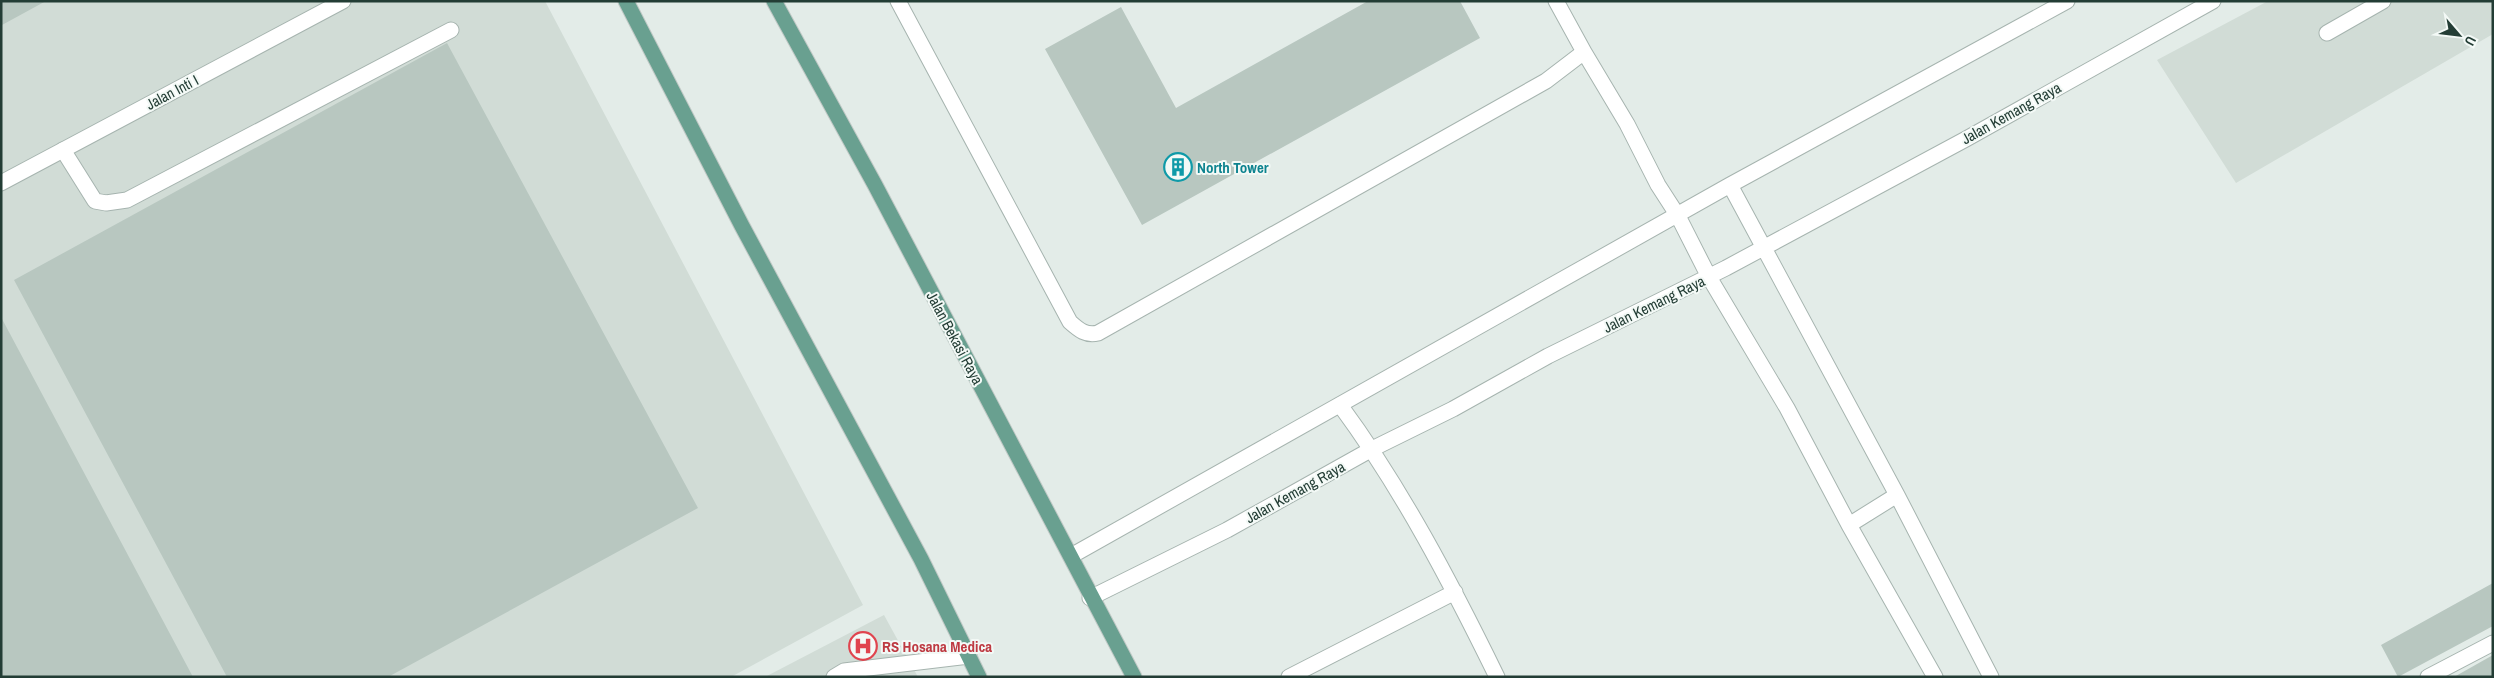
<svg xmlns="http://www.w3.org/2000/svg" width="2494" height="678" font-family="'Archivo Narrow',sans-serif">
<rect width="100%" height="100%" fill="#e3ece8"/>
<path fill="#d1dcd6" d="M1 1H545L863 605 731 677H1Z
M2268 1H2493V34L2236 183 2157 60Z
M884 615 918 677H765Z"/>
<path fill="#b8c7c0" d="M1 1H46L2 25Z
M1368 1H1460L1480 38 1142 225 1045 49 1121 7 1176 108Z
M447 43 698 508 388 677H227L14 280Z
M1 317 193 677H1Z
M2493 583V626L2398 677 2381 645Z
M2493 655V677H2454Z"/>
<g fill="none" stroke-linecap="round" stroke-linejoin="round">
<defs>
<path id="lane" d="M898 1 1070 322C1079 330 1086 336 1098 333L1546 81 1584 52 1627 124 1658 185 1678 216
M1556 1 1584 52
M2327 33 2383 1
M63 150 95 201 106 203 127 200 451 30
M1340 405C1402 489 1451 583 1497 677
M834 677 844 671 969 656
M1289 677 1455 592
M2428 677 2493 643"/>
<path id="street" d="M1 183 343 1
M1730 185 1897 495 1991 677
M1678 216 1709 277 1787 408 1849 525 1935 677
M1849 525 1897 495
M1071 556 1730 185 2067 1
M1090 598 1227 530 1372 449 1453 409 1548 356 1726 268 1966 139 2213 1"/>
<path id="primary" d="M626 1 742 226 921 559 979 677
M774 1 875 185 1134 677"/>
</defs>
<use href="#lane" stroke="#a6b4af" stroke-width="17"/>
<use href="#street" stroke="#a6b4af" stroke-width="17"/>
<use href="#primary" stroke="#c1c9c6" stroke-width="17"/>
<use href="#lane" stroke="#fff" stroke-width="15"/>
<use href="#street" stroke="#fff" stroke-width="15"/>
<use href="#primary" stroke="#69a090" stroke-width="15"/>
</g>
<defs>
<symbol id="building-ring" viewBox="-11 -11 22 22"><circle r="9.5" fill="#f3f9f6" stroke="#0f9aa8" stroke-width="1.5"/><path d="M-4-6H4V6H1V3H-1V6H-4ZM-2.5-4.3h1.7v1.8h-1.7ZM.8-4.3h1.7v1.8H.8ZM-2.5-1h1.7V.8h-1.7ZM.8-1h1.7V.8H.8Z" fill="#0f9aa8"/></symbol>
<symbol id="hospital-ring" viewBox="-11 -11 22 22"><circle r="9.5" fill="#f3f9f6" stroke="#e0444e" stroke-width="1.5"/><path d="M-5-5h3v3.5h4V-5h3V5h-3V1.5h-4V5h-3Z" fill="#e0444e"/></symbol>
</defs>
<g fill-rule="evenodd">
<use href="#building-ring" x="1162" y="151" width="32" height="32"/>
<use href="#hospital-ring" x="847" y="630" width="32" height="32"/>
</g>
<g text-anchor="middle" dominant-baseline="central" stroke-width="4" stroke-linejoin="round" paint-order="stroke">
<g font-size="15" fill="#233d35" stroke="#f3f9f6">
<text transform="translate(172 92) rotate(-28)">Jalan Inti I</text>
<text transform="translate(2011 113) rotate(-29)">Jalan Kemang Raya</text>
<text transform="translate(1654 304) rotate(-26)">Jalan Kemang Raya</text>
<text transform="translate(955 338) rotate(62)">Jalan Bekasi Raya</text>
<text transform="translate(1295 492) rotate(-29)">Jalan Kemang Raya</text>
</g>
<g font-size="15" font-weight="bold" fill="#0d838f" stroke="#f3f9f6" text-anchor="start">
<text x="1197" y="167">North Tower</text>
</g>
<g font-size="15" font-weight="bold" fill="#be3a42" stroke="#f3f9f6" text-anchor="start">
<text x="882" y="646">RS Hosana Medica</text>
</g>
</g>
<rect width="2494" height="678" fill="none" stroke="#233d35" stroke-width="5"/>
<g transform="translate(2459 35) rotate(118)" stroke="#f3f9f6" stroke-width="4" paint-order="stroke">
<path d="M0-4L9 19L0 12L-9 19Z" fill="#233d35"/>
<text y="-8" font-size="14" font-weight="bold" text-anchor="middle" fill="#233d35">U</text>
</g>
</svg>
